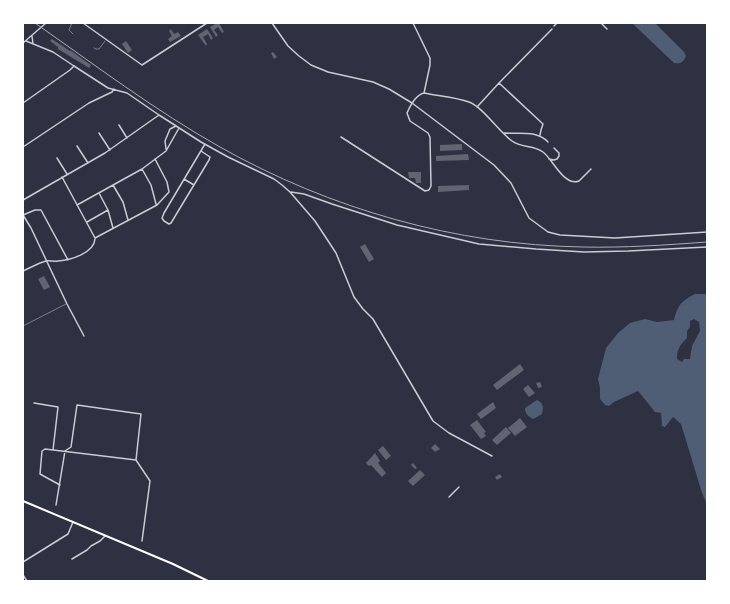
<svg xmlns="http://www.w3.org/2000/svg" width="730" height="604" font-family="'Exo 2',sans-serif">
<rect width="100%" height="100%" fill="#2d3142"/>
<path fill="#4f5d75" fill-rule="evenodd" d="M632 23H655L684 52 686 56C683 63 680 64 674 63Z
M695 294H707V504L702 493 681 424 673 417 665 427 662 426 661 413 655 412 638 391 614 402 609 406 605 405 600 399V388L598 379 606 348 618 333 630 323 645 319 657 322 674 320C677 306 682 300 695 294ZM694 319 699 322 700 331 692 346 690 359H684L682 362 677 359C677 349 680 345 687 338V331L690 327V321Z
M537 400C543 403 544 407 542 414L533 419C528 416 525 414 525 408Z"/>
<path fill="#626471" d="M217 23H219L224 32 222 33 218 27 214 30 218 35 216 37 210 27Z
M171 29 174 34 178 32 181 36 170 42 168 39 172 36 169 31Z
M207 29 213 38 211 40 208 34 203 37 207 44 206 46 198 35Z
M52 39 70 51V50L91 65 89 68 58 49V47L50 41Z
M126 41 132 50 128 53 122 44Z
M273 52 277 57 274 59 271 53Z
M462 144V150L440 151V145Z
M468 154 469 160 436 161V156Z
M408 172H421V183H416L415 178H409Z
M469 185V190L438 192V186Z
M365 244 374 259 369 262 360 247Z
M44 276 50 287 44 290 38 279Z
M520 364 524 370 497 390 493 385Z
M540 382 542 387 538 388 536 383Z
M528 385 535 393 529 397 523 389Z
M493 402 496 408 481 419 477 414Z
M520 418 527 427 515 436 508 428Z
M477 420 486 432 484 433 486 436 481 439 470 425Z
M506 427 511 433 497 445 492 440Z
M435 444 440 449 435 452 431 448Z
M383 446 391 456 386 460 378 450Z
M375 453 380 461 378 463 386 473 382 477 371 465 369 466 366 463Z
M413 463 417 468 415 469 411 465Z
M420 470 425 475 413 486 408 481Z
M500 474 502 477 497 480 495 477Z"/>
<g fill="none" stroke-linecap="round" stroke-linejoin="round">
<path stroke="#caccd0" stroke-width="0.5" d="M72 23 69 30 73 34
M94 48 96 49H99L105 41
M23 326 66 304"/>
<path stroke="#caccd0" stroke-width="1.5" d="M83 23 142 65 207 23
M413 23 430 58V65L424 93
M601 23 607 29
M554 26 557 23
M74 66 108 88 127 93 159 115 201 142 228 157 274 179 282 185 290 192 315 221 336 253 354 297 363 309 373 319 433 421 449 433 492 456
M499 83 552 29
M477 107 499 83 543 124 541 130 540 135
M119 125 127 138
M99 133 110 150
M504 133C520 134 536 130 548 142
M341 137 425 191 429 190 431 186 430 137 428 133 410 121 407 113C410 106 416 95 424 93 438 96 456 97 469 102 483 107 499 132 512 141 521 148 534 145 543 152 552 158 564 187 579 181L591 169
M77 146 88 163
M23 147 89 103 112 92 114 89
M166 149 165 141 170 129 176 126
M201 151 210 157 209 160 171 223 169 224 164 221 162 218 164 213 205 144
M57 158 67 174
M549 159 554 160 557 159 559 156V153L554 148
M142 169 151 185 156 204
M62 177 95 238
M184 179 194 185
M113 185 123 202 128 220
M291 192 304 194 332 204 397 225 479 244 536 249 584 252 628 251 707 247
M99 193 108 210 113 228
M23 200 105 153 159 115
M77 205 142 169 166 151 179 128
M23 215 31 228 67 304 84 336
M23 215 35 210H41L68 260
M87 222 108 210
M95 238 157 205 169 192 167 182 155 159
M23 271C30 268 38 263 46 261 50 260 54 262 58 261 71 260 94 253 95 239
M34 403 58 407 53 450
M136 460 150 481 142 541
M449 497 459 487
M56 505 65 451 71 447 77 405 141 414 136 460 45 449 42 451 40 474 60 485
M72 559 87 550 91 546 100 541 105 536
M23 562 68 534 73 522
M23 575 27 581"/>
<path stroke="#caccd0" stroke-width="1.5" d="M272 23 288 46 299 56 311 65 328 72 373 82 389 89 412 103 494 165 511 183 529 218 548 232 560 235 615 238 707 232
M32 36 33 44
M23 43 46 23
M23 103 70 70 74 66 53 52 26 41"/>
<path stroke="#fff" stroke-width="2" d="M23 501 173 564 208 581"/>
<path stroke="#abadb3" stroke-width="1" d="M35 23C95 65 156 111 220 147 330 209 456 245 583 247 624 248 666 245 707 242"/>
</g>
<rect width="730" height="604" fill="none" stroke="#ffffff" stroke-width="48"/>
</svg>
